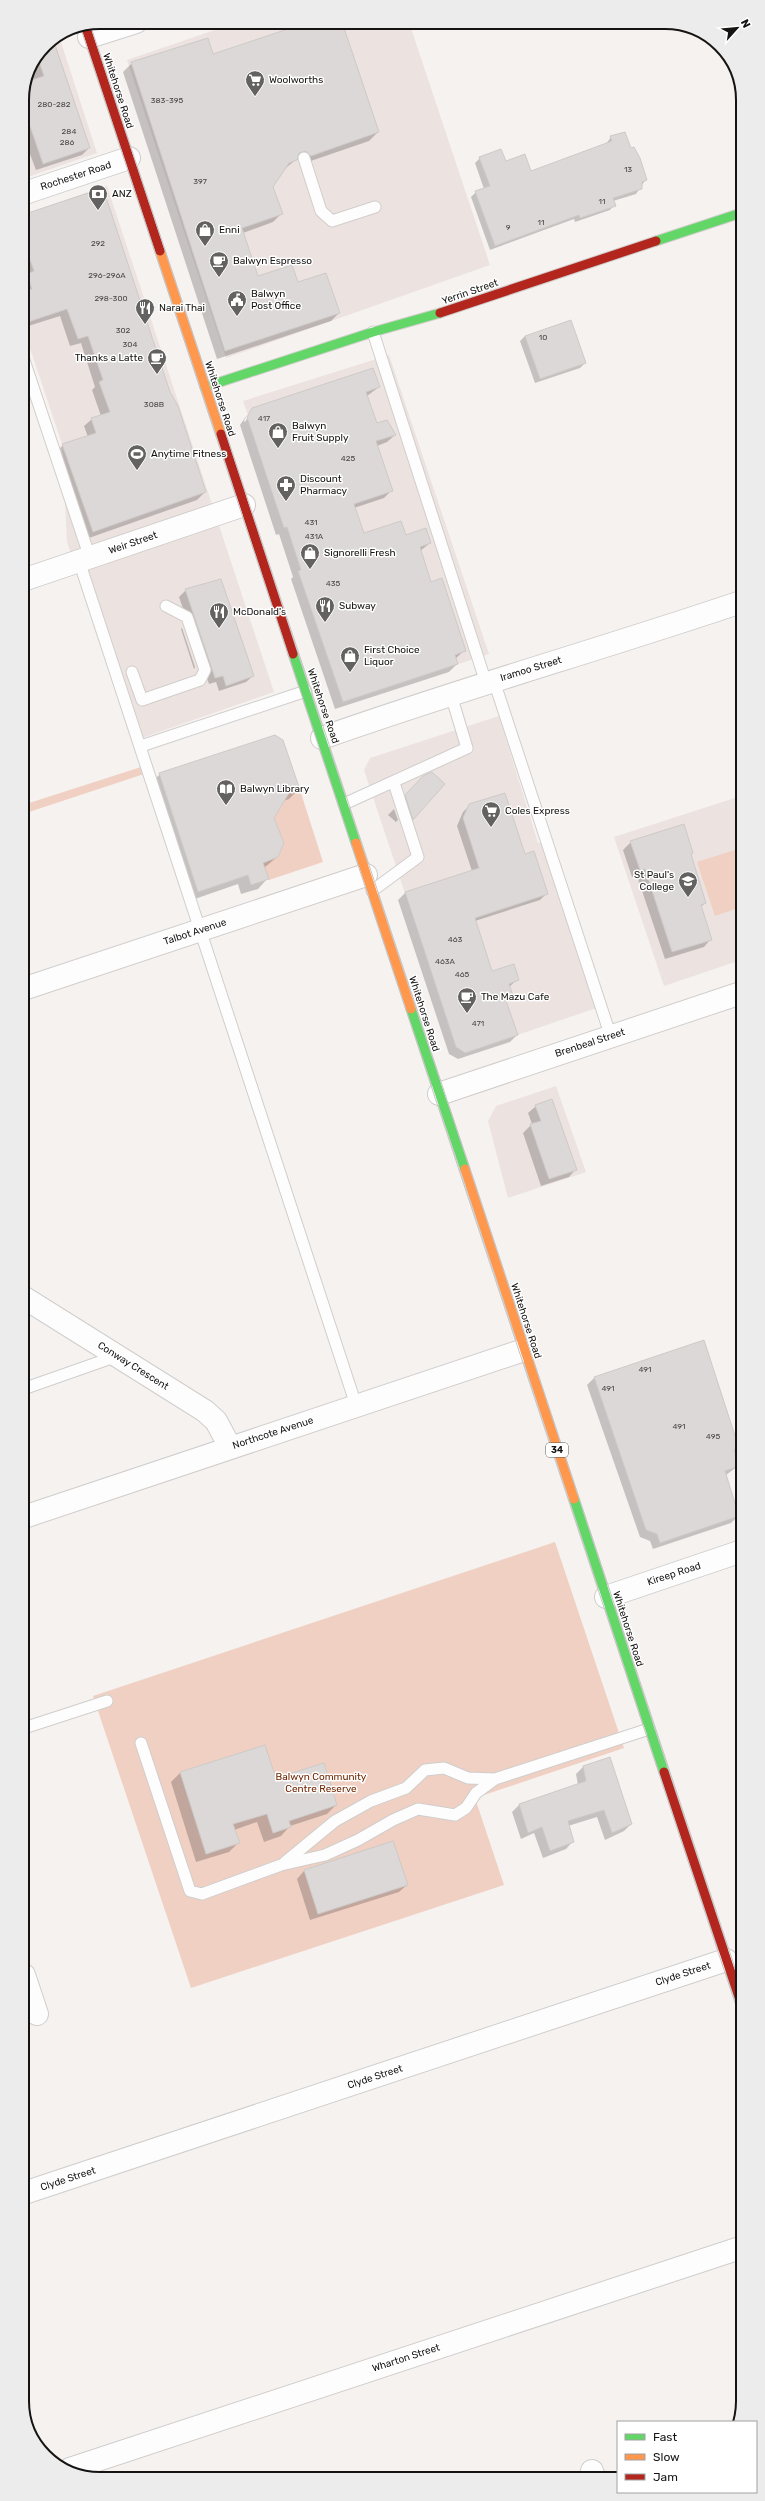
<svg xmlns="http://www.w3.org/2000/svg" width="765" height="2501" font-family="Rubik,sans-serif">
<rect width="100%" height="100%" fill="#f6f2f0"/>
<path fill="#ece2df" d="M238 22H409L490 265 226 358 127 60Z
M59 36 97 153 22 179V99L28 70 45 45Z
M107 186 274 692 133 741 67 542 62 444 22 324V215Z
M389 355 489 654 343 702 298 571 301 569 287 527 243 401Z
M499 716 538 843 549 840 605 1005 465 1053 456 1047 364 770 370 758Z
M741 796V960L664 986 614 837Z
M556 1086 586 1172 508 1198 488 1121 496 1106Z"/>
<path fill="#f0d0c3" d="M141 767 144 774 23 814V805Z
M300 790 323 862 269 880 263 863 278 857 284 843 274 818 289 793Z
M741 848V907L715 916 697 862Z
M555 1542 624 1748 475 1798 504 1885 191 1988 93 1696Z"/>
<path fill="#0003" d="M53 39 89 148 82 155 36 170 22 133V99L28 70 45 45Z
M213 56 378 132 369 141 302 164 297 159 283 170 272 187 282 213 273 222 243 233 257 277 297 283 339 313 331 321 217 359 123 72 132 63Z
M611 137 630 149 646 179 636 194 613 201 614 205 610 210 575 222 574 219 490 250 471 197 476 192 484 189 475 163 480 158 505 162 530 173 606 144Z
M22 216 169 392 205 492 197 500 86 539 55 453 63 445 88 437 84 426 92 419 101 416 92 390 95 387 81 343 70 346 60 316 22 328V280L25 277 22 267Z
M525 336 585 363 580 368 535 383 520 341Z
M379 387 367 396 376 424 395 435 387 442 377 446 392 490 384 498 354 508 364 535 406 536 430 543 420 551 430 583 465 650 455 659 457 664 449 672 335 709 291 579 293 577 279 534 276 535 240 425 247 415 244 421 245 422 253 409Z
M186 590 253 676 246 682 219 691 216 682 209 684 179 597Z
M182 628 195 667 194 669 181 629Z
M160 774 299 789 289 799 283 801 273 818 277 857 264 868 267 879 258 889 241 894 238 884 189 901 150 784Z
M424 776 444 784 411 821 404 798Z
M470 805 524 855 547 893 540 900 475 921 492 972 518 979 509 987 511 995 505 1002 517 1035 510 1042 458 1059 449 1054 398 900 405 893 472 871 457 826 463 812Z
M394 809 398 820 396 822 388 815Z
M631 842 692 853 690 855 705 903 701 907 711 939 704 947 665 959 637 876 632 877 623 850Z
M536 1106 576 1169 569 1177 541 1186 523 1133 532 1124 528 1113Z
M703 1342 738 1448 734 1452 738 1466 726 1475 738 1516 731 1523 653 1549 650 1541 640 1537 587 1385 594 1378Z
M609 1758 631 1824 624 1831 605 1840 597 1817 568 1826 573 1841 566 1849 543 1858 534 1833 521 1839 512 1812 519 1805 578 1785 576 1774 583 1767Z
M180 1773 275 1779 336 1805 327 1814 290 1826 281 1836 264 1842 257 1822 234 1830 238 1843 229 1852 196 1862 171 1782Z
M393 1843 407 1885 399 1892 310 1920 297 1879 304 1871Z"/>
<path fill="#dbd8d7" stroke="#cdcac8" d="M309 22H342L379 132 311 156 306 151 299 153 297 160 289 163 273 187 283 214 242 228 258 276 292 265 298 282 326 273 340 313 225 351 131 62 208 38 213 54Z
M53 39 90 148 43 164 30 126 22 129V99L26 82 44 76 37 56 45 45Z
M625 132 631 148 634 147 640 158 647 180 642 182V189L613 198 616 206 580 218 579 215 495 246 475 191 490 186 479 157 501 149 506 161 525 154 531 171 612 141 610 136Z
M103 188 170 392 178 406 206 492 93 532 62 444 96 433 91 418 110 412 99 382 103 380 88 336 78 339 67 309 22 324V292L32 289 27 274 34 271 22 237V215Z
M571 320 586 363 540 379 525 336Z
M373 368 380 387 366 392 377 423 387 420 396 435 376 441 393 491 354 504 364 533 401 521 406 535 426 528 431 543 420 547 431 582 442 578 466 651 455 655 458 664 343 702 298 571 301 570 287 527 284 528 247 417 252 408Z
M221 579 254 676 226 686 223 676 215 678 185 589Z
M275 735 283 740 300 790 289 793 274 818 284 843 278 857 263 863 269 879 251 885 248 875 198 892 159 773Z
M432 772 445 784 413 820 405 795 423 776Z
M505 793 525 854 534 851 548 894 475 918 492 971 514 964 519 980 509 984 513 996 505 998 518 1035 465 1053 456 1047 405 892 479 868 463 818 469 804Z
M684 824 693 853 691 854 706 903 701 905 712 940 672 952 645 869 640 870 630 841Z
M552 1099 577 1170 549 1179 530 1124 541 1121 535 1105Z
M704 1340 739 1448 734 1450 739 1466 725 1471 739 1516 660 1543 657 1534 646 1530 594 1377Z
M265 1745 276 1778 324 1763 337 1805 289 1821 291 1827 273 1833 267 1814 233 1824 240 1843 206 1854 180 1772Z
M610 1757 632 1824 612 1833 604 1810 568 1821 574 1842 550 1851 542 1827 528 1833 519 1804 586 1781 583 1766Z
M393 1841 408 1885 318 1914 304 1870Z"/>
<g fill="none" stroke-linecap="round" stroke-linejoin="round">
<defs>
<path id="lane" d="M304 158 321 211 332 221 375 207
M373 332 486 683
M22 354 90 558
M79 561 356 1405
M132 672 142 700 200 680 205 670 187 617 166 606
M494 681 611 1037
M141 746 306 691
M344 804 467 748 451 695
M372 891 418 857 394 783
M23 1389 117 1356
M24 1728 107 1701
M141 1743 190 1891 202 1894 281 1865 325 1855 358 1840 393 1820 418 1809 455 1815 466 1808 476 1793 495 1779 649 1729
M284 1863 335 1821 371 1801 406 1788 425 1770 444 1768 468 1778 495 1779"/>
<path id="street" d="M89 37 136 22
M22 194 129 158
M23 580 244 505
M322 738C460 689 602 649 741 602
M23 989 366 875
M439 1094 741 993
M23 1297 205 1411 216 1421 230 1447
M24 1517 524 1350
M606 1597 742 1551
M24 1975 37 2014
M24 2193 726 1960
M70 2469 743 2247
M592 2471 594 2477"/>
<path id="fast" d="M656 241 741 213
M205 387 373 332 440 313
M293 654 356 843
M411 1009 465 1169
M574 1499 664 1772"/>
<path id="slow" d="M160 251 221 434
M356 843 411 1009
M465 1169 574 1499"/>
<path id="jam" d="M85 25 160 251
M440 313 656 241
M221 434 293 654
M664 1772 743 2009"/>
</defs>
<use href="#lane" stroke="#d0cecc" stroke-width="13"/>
<use href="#street" stroke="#d0cecc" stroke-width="24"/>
<use href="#fast" stroke="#d0cecc" stroke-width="11"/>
<use href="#slow" stroke="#d0cecc" stroke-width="11"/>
<use href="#jam" stroke="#d0cecc" stroke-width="11"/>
<use href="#lane" stroke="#fefdfd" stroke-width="11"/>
<use href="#street" stroke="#fefdfd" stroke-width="22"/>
<use href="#fast" stroke="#63d668" stroke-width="9"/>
<use href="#slow" stroke="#ff974d" stroke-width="9"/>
<use href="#jam" stroke="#b3261e" stroke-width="9"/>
<path stroke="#c5c4c4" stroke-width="1" d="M90 24 743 1992
M80 26 743 2027"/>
</g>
<defs>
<symbol id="supermarket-pin" viewBox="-11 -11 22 30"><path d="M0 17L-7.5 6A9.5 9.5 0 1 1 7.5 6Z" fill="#646260" stroke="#fff"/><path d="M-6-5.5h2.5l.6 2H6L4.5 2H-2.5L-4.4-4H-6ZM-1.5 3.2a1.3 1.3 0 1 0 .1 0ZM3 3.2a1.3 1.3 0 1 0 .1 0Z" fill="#fff"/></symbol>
<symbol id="bank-pin" viewBox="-11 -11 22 30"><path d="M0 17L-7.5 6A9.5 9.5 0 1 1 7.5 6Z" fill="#646260" stroke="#fff"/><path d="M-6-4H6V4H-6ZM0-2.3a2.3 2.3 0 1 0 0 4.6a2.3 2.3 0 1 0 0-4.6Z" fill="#fff"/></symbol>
<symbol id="shop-pin" viewBox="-11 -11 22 30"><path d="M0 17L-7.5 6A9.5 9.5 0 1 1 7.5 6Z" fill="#646260" stroke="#fff"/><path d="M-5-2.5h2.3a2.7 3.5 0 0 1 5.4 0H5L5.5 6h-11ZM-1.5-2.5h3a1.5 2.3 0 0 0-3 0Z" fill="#fff"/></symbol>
<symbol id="cafe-pin" viewBox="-11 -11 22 30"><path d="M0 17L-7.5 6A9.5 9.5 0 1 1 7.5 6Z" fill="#646260" stroke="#fff"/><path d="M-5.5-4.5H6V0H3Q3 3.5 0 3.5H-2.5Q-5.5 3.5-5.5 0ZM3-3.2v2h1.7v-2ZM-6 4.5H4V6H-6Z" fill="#fff"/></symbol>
<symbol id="civic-pin" viewBox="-11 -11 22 30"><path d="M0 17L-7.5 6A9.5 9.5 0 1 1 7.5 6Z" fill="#646260" stroke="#fff"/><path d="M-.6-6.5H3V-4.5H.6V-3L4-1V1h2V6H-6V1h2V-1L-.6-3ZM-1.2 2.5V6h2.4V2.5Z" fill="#fff"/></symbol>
<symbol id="restaurant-pin" viewBox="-11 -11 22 30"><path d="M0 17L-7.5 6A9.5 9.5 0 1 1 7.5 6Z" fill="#646260" stroke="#fff"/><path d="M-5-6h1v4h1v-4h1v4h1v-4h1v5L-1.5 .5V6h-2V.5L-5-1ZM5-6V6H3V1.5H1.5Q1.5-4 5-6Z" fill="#fff"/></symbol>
<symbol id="stadium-pin" viewBox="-11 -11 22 30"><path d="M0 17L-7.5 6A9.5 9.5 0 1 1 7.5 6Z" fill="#646260" stroke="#fff"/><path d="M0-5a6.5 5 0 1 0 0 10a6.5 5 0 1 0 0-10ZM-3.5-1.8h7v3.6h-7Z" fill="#fff"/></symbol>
<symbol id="pharmacy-pin" viewBox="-11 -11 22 30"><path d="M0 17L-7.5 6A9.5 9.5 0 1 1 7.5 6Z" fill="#646260" stroke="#fff"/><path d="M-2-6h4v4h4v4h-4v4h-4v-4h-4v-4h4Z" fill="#fff"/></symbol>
<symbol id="library-pin" viewBox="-11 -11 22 30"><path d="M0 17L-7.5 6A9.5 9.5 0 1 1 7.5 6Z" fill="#646260" stroke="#fff"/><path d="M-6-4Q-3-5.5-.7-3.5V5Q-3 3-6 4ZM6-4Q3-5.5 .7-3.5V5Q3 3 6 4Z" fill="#fff"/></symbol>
<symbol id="school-pin" viewBox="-11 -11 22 30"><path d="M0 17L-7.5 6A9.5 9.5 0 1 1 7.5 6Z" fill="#646260" stroke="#fff"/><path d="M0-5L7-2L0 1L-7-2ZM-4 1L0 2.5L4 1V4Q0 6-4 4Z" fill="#fff"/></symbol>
</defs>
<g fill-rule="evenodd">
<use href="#supermarket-pin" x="244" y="69" width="22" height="30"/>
<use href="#bank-pin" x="87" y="183" width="22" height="30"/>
<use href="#shop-pin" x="194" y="219" width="22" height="30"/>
<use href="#cafe-pin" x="208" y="250" width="22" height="30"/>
<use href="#civic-pin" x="226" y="289" width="22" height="30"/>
<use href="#restaurant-pin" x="134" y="297" width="22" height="30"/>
<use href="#cafe-pin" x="146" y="347" width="22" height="30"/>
<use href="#shop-pin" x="267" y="421" width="22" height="30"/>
<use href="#stadium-pin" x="126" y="443" width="22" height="30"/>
<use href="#pharmacy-pin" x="275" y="474" width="22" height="30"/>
<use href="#shop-pin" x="299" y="542" width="22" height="30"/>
<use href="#restaurant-pin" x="314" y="595" width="22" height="30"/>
<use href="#restaurant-pin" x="208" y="601" width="22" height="30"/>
<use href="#shop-pin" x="339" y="645" width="22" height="30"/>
<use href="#library-pin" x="215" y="778" width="22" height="30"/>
<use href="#supermarket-pin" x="480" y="800" width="22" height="30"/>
<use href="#school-pin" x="677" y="870" width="22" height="30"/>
<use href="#cafe-pin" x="456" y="986" width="22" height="30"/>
</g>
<g text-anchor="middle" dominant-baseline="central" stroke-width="3" stroke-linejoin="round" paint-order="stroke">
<g font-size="8" fill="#494746">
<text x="167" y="100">383-395</text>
<text x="54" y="104">280-282</text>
<text x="69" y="131">284</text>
<text x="67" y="142">286</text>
<text x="628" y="169">13</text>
<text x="200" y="181">397</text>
<text x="602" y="201">11</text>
<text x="541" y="222">11</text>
<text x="508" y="227">9</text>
<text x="98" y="243">292</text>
<text x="107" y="275">296-296A</text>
<text x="111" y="298">298-300</text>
<text x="123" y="330">302</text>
<text x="543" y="337">10</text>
<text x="130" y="344">304</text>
<text x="154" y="404">308B</text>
<text x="264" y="418">417</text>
<text x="348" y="458">425</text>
<text x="311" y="522">431</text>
<text x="314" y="536">431A</text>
<text x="333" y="583">435</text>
<text x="455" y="939">463</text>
<text x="445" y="961">463A</text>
<text x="462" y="974">465</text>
<text x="478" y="1023">471</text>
<text x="645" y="1369">491</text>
<text x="608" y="1388">491</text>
<text x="679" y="1426">491</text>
<text x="713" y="1436">495</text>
</g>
<rect fill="#fff" stroke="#5c5a5a" stroke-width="1" x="546" y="1443" width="22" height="14" rx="3"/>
<g font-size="9" font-weight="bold" fill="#161413">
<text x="557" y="1450">34</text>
</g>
<g font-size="10" fill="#161413" stroke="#fff" text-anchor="start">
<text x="269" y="80">Woolworths</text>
<text x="112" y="194">ANZ</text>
<text x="219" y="230">Enni</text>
<text x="233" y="261">Balwyn Espresso</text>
<text x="251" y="294">Balwyn<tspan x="251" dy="12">Post Office</tspan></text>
<text x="159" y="308">Narai Thai</text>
<text x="143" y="358" text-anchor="end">Thanks a Latte</text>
<text x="292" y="426">Balwyn<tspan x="292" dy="12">Fruit Supply</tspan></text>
<text x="151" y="454">Anytime Fitness</text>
<text x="300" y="479">Discount<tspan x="300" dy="12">Pharmacy</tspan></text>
<text x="324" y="553">Signorelli Fresh</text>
<text x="339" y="606">Subway</text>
<text x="233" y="612">McDonald's</text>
<text x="364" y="650">First Choice<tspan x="364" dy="12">Liquor</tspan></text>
<text x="240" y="789">Balwyn Library</text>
<text x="505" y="811">Coles Express</text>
<text x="674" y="875" text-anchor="end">St Paul's<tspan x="674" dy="12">College</tspan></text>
<text x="481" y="997">The Mazu Cafe</text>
</g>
<g font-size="10" fill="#161413" stroke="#fff">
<text transform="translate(118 91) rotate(72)">Whitehorse Road</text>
<text transform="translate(76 176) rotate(-18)">Rochester Road</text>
<text transform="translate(470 292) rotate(-19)">Yerrin Street</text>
<text transform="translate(220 399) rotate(72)">Whitehorse Road</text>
<text transform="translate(133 543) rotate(-19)">Weir Street</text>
<text transform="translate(531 669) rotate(-17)">Iramoo Street</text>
<text transform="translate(323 706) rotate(71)">Whitehorse Road</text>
<text transform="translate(195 932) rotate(-18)">Talbot Avenue</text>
<text transform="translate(424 1014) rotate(72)">Whitehorse Road</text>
<text transform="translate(590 1043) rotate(-18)">Brenbeal Street</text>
<text transform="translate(526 1321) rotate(72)">Whitehorse Road</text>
<text transform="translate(133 1366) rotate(32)">Conway Crescent</text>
<text transform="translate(273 1433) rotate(-18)">Northcote Avenue</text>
<text transform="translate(674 1574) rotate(-18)">Kireep Road</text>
<text transform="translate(628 1629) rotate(72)">Whitehorse Road</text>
<text transform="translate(683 1974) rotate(-18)">Clyde Street</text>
<text transform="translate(375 2077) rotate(-18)">Clyde Street</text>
<text transform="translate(68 2179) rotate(-18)">Clyde Street</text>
<text transform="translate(406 2358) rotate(-18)">Wharton Street</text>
</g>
<g font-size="10" fill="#702500" stroke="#fff">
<text x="321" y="1777">Balwyn Community<tspan x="321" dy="12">Centre Reserve</tspan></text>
</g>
</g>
<path d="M0 0H765V2501H0ZM100 29H665A71 71 0 0 1 736 100V2401A71 71 0 0 1 665 2472H100A71 71 0 0 1 29 2401V100A71 71 0 0 1 100 29Z" fill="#ececec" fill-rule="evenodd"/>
<path fill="none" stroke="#161413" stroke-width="2" d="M100 29H665A71 71 0 0 1 736 100V2401A71 71 0 0 1 665 2472H100A71 71 0 0 1 29 2401V100A71 71 0 0 1 100 29Z"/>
<rect x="617" y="2421" width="140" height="72" fill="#ffffff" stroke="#a2a1a1"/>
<rect x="625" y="2434" width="20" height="6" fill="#63d668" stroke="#a2a1a1"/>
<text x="653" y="2441" font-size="12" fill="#161413">Fast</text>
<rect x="625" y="2454" width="20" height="6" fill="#ff974d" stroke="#a2a1a1"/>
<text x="653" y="2461" font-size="12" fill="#161413">Slow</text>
<rect x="625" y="2474" width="20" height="6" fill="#b3261e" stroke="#a2a1a1"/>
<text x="653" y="2481" font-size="12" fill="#161413">Jam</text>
<g transform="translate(737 28) rotate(63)" stroke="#ffffff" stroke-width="3" paint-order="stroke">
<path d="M0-3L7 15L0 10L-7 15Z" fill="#161413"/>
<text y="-6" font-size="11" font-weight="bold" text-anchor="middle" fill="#161413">N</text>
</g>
</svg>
